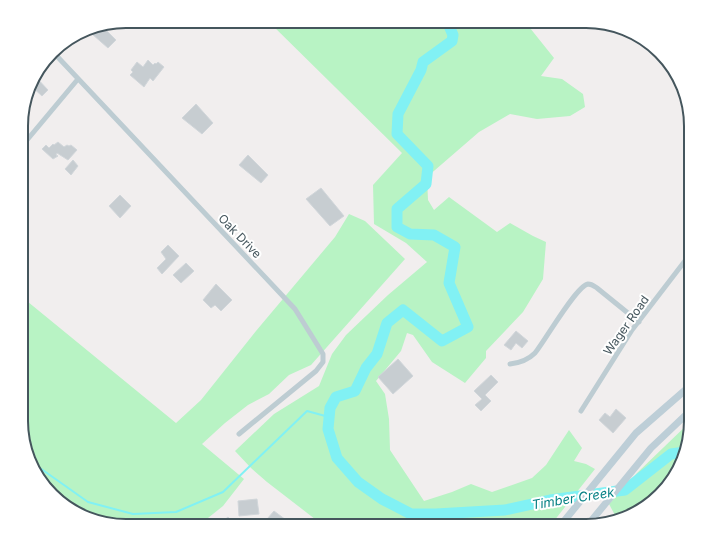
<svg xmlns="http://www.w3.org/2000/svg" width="712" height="547" font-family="Inter,sans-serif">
<rect width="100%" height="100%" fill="#f1eeee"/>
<path fill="#b8f3c4" d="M268 21H534L530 28 554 58 541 76 562 79 583 94 585 107 570 116 537 119 510 114 479 132 427 177 428 200 434 210 449 197 497 232 510 223 533 236 546 242 543 279 523 312 486 351V358L465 383 432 362 413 335 407 333 401 351 376 381 385 394 389 419 390 450 424 501 452 492 471 484 492 492 532 478 546 465 569 430 582 448 574 461 586 464 595 469 550 526H324L267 482 251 468 235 451 274 414 319 386 332 354 346 335 388 295 427 262 406 243 374 224 373 185 402 153Z
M349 214 365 221 405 259 311 365 289 375 269 394 248 405 225 423 202 444 244 479 223 506 198 526H120L86 518 57 500 32 468 21 428 22 297 176 423 201 400 256 331 335 237Z
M691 421V428L683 461 665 490 632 515 617 519 609 504 637 473Z"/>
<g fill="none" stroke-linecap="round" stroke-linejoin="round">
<path stroke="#81f1f4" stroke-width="2" d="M30 461 88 502 133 514 176 512 223 492 307 411 329 417"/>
<path stroke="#81f1f4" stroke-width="11" d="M447 21 453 35 452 41 423 62 421 70 398 114 397 134 428 166 426 184 397 209V227L410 234 434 235 455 247 449 283 468 327 442 341 403 310 387 323 377 354 366 368 355 391 336 397 330 408 328 429 337 458 358 482 382 499 411 514H436L505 510 550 500 625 490 671 454 685 452"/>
</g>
<path fill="#c7cdd1" stroke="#d1d6da" d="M101 25 116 40 108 48 92 34Z
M148 60 153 65 155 63 156 64 158 62 164 67 153 81 150 78 144 87 130 75 133 72 131 70 137 62 143 67Z
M34 75 48 90 42 96 31 86Z
M196 104 213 123 202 134 182 118Z
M58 142 64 147 67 145 69 146 71 145 77 150 68 160 57 153 56 155 58 156 53 159 42 149 46 145 49 148 53 144 54 145Z
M248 155 268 175 261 183 239 165Z
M73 160 78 166 71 175 65 169Z
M321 188 344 216 330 226 306 199Z
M120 195 131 206 120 218 109 206Z
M168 245 179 256 162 274 157 268 166 259 161 252Z
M186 263 194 271 181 283 173 275Z
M216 284 232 300 221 311 215 305 211 308 203 300Z
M691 300V313L685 308Z
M516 331 528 341 522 348 516 343 511 350 504 345Z
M398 359 413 376 393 394 378 377Z
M491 375 498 382 485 395 491 401 481 411 475 405 482 399 474 391Z
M616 409 626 418 613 433 599 420 605 413 610 417Z
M257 499 259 514 239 516 238 501Z
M274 511 286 520 281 526H261Z
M228 517 236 526H217Z"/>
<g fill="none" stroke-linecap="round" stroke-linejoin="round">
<path stroke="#bdccd2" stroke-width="5" d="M53 52 295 309 323 354V362L316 371 239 434
M22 146 78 79
M510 364C519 363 528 360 535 353 545 341 576 286 588 284 592 284 594 286 597 288L639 322
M581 411 632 330 691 253"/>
<path stroke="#bdced7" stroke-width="7" d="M560 526 636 433 691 385
M587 526 651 448 691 410"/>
</g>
<g text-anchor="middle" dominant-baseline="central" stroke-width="4" stroke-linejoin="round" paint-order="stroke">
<g font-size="12" fill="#45565d" stroke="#fff">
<text transform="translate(240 236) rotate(46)">Oak Drive</text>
<text transform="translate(626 325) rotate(-55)">Wager Road</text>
</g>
<g font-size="13" font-style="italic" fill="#058084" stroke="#fff">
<text transform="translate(573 498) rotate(-9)">Timber Creek</text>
</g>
</g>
<path d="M0 0H712V547H0ZM126 28H586A98 98 0 0 1 684 126V421A98 98 0 0 1 586 519H126A98 98 0 0 1 28 421V126A98 98 0 0 1 126 28Z" fill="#fff" fill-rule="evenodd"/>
<path fill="none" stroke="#45565d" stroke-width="2" d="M126 28H586A98 98 0 0 1 684 126V421A98 98 0 0 1 586 519H126A98 98 0 0 1 28 421V126A98 98 0 0 1 126 28Z"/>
</svg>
